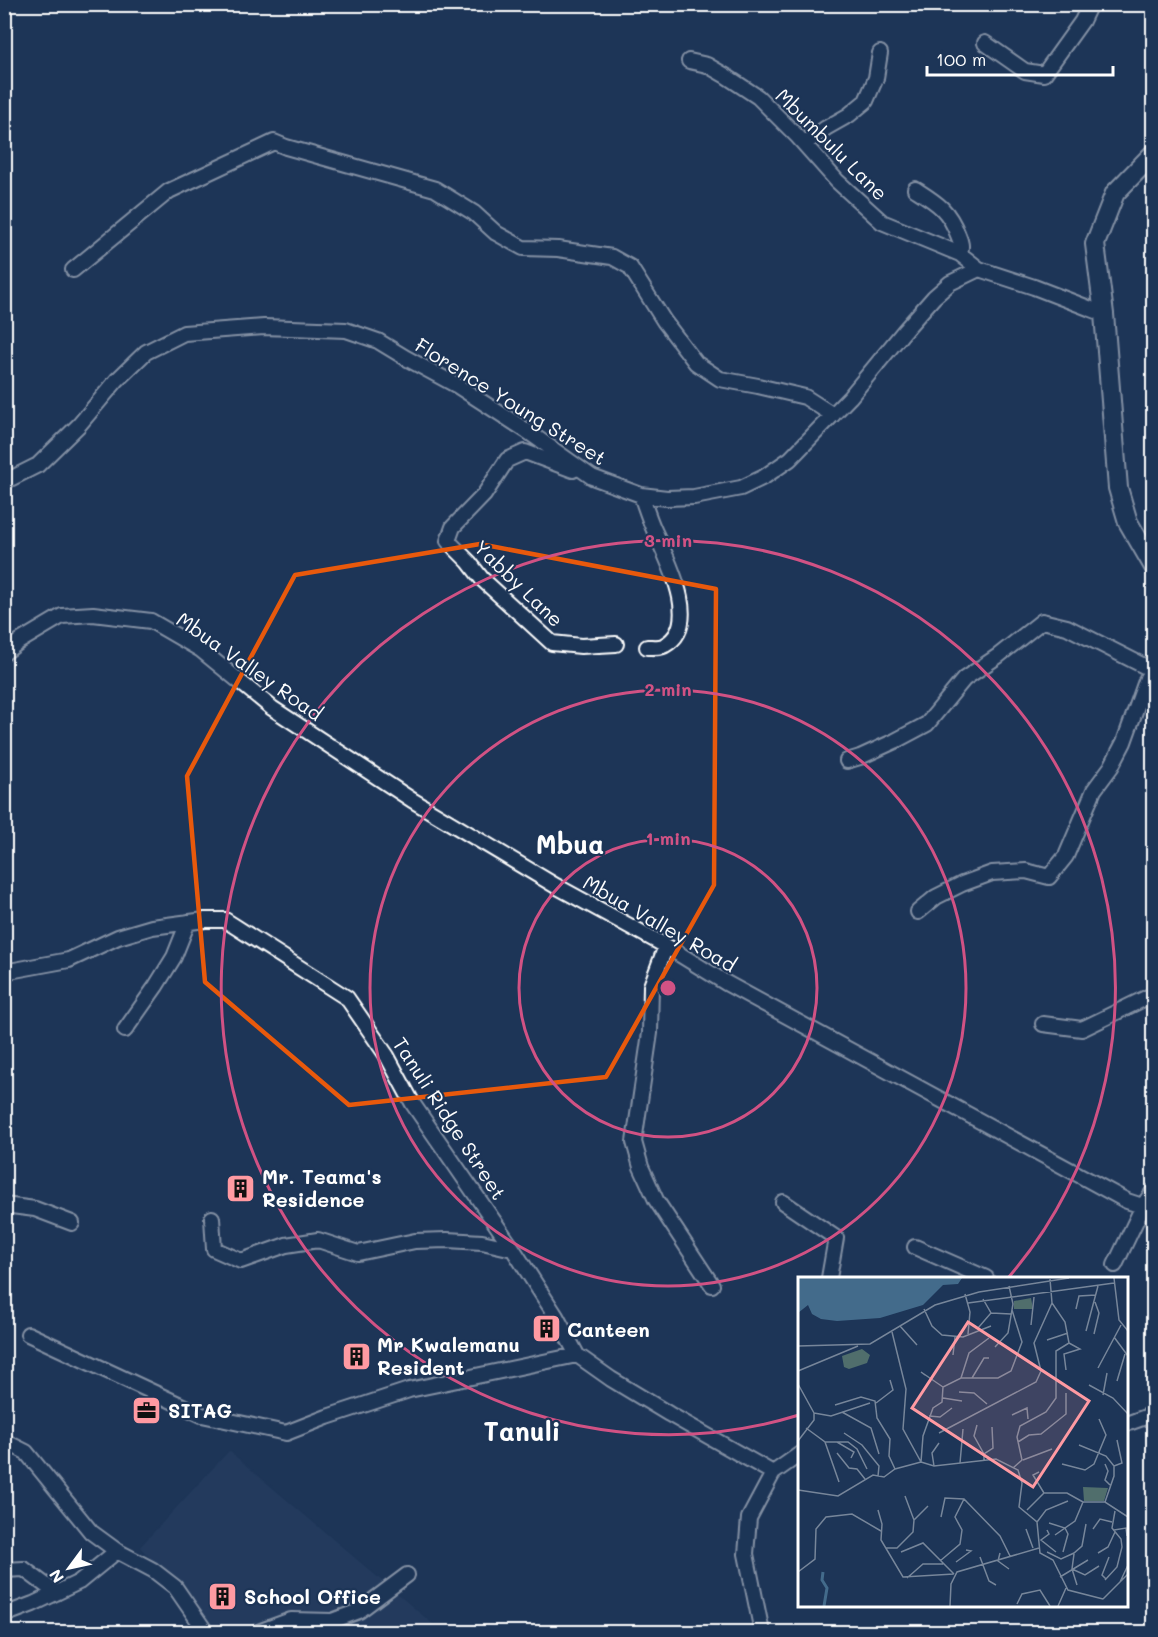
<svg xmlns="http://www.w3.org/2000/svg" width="1158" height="1637" font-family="Mali,sans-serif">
<rect width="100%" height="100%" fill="#1d3557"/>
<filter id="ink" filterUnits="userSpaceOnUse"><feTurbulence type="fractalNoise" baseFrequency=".0167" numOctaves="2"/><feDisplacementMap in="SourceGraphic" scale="12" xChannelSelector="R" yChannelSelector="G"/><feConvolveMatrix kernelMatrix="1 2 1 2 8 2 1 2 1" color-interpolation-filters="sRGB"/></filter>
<g filter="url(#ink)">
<path fill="#2c4265" d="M229 1451 442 1632H220L140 1547Z"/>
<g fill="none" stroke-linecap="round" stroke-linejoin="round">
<defs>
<path id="street" d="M985 43 1025 71 1044 74 1082 21 1090 4
M689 61 707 65 726 76 758 97 798 137 837 181 882 222 960 254 979 269
M804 144 826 128 849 115 866 101 876 78 880 53
M915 189C937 203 948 209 958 235 961 242 962 246 960 254
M73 270 169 191 274 142 286 147 435 189 474 213 496 233 523 248 558 249 612 257 630 267 664 321 696 363 720 379 758 386 805 397 833 415
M573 470 525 452 507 460 484 495 453 527 448 541 469 562 482 579 552 643 581 646 616 644
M4 482 38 465 79 425 117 380 146 352 184 333 264 327 346 330 378 341 406 358 456 385 527 431 592 477 641 495 667 498 694 497 741 488 764 477 790 459 850 397 905 330 934 297 950 283 979 269 1034 287 1104 314
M641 495C645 506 649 519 654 530 666 557 703 624 665 645 661 648 653 647 647 647
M4 653 20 641 62 616 93 614 151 621 201 650 272 708 412 800 556 886 666 946 726 983 1127 1201 1154 1210
M847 761 860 757 895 741 927 724 964 679 998 656 1042 621 1067 627 1154 671
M918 912 936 897 962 884 992 873 1026 871 1049 877 1066 856 1094 790 1111 767 1124 742 1147 678 1153 672
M666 946 651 986 650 1033 634 1142 641 1167 656 1200 712 1285
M4 972 69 960 118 937 152 927 205 920H225L347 998 387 1056 413 1104 513 1249 556 1316 577 1355 611 1379 669 1414 773 1473 800 1454
M1043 1024 1082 1029 1154 994
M125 1030 156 986 174 957 188 922
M783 1202 836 1238 829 1278
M4 1205 35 1209 72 1223
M212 1218 214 1249 241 1261 286 1245 318 1240 358 1253 415 1241 447 1240 482 1242 513 1249
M915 1247 986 1278
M1115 1265 1143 1206 1154 1190
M28 1334 202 1415 286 1433 327 1417 409 1390 577 1355
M1126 1424 1154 1414
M4 1441 26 1452 91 1532 117 1551 153 1570 175 1587 206 1632
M4 1570 24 1569 56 1593
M4 1615 33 1604 79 1582 117 1551
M258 1632 291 1620 332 1621 359 1611 407 1575
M762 1632 746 1554 749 1518 773 1473"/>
<path id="secondary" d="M1154 153 1115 193 1095 244 1104 314 1118 488 1128 522 1154 567"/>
</defs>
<use href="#street" stroke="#fff" stroke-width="18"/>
<use href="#secondary" stroke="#fff" stroke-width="22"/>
<use href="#street" stroke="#1d3557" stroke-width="14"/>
<use href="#secondary" stroke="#1d3557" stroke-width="18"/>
</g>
</g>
<path d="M0 0H1158V1637H0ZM480 544 716 589 714 885 606 1077 349 1105 205 982 187 776 295 575Z" fill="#1d3557" fill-opacity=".55" fill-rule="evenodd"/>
<path fill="none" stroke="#e8590c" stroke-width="4.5" stroke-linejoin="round" d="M480 544 716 589 714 885 606 1077 349 1105 205 982 187 776 295 575Z"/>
<g fill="none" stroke="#d15284" stroke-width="3">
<circle cx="668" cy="988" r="149"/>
<circle cx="668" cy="988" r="298"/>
<path d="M799 1415A447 447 0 1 1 1008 1278"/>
</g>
<defs>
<symbol id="building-square" viewBox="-11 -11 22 22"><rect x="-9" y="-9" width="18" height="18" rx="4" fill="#ff9aa2" stroke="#1d3557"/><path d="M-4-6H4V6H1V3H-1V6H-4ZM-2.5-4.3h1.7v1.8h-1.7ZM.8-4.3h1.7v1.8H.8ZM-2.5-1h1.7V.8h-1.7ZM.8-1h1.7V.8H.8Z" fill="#111"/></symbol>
<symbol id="office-square" viewBox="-11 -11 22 22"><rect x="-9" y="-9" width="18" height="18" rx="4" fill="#ff9aa2" stroke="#1d3557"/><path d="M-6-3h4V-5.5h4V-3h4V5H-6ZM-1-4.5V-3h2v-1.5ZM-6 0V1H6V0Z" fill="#111"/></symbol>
</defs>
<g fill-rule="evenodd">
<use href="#building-square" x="224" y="1172" width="33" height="33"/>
<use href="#building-square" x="530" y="1312" width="33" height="33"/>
<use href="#building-square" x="340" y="1340" width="33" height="33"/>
<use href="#office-square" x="130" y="1394" width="33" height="33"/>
<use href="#building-square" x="206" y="1580" width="33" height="33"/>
</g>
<g text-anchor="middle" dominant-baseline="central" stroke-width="4.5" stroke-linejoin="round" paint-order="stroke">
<g font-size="20" fill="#fff" stroke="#1d3557">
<text transform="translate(832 144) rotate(45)">Mbumbulu Lane</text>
<text transform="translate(511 401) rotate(32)">Florence Young Street</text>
<text transform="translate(519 583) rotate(44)">Yabby Lane</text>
<text transform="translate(250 666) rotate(35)">Mbua Valley Road</text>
<text transform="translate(660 923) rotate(30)">Mbua Valley Road</text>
<text transform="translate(450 1118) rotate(57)">Tanuli Ridge Street</text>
</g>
<g font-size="20" font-weight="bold" fill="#fff" stroke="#1d3557" text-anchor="start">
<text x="262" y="1176">Mr. Teama's<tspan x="262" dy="23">Residence</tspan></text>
<text x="567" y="1329">Canteen</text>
<text x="377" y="1344">Mr Kwalemanu<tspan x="377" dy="23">Resident</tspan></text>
<text x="168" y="1410">SITAG</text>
<text x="244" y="1596">School Office</text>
</g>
<g font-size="26" font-weight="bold" fill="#fff" stroke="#1d3557">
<text x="570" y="844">Mbua</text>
<text x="522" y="1431">Tanuli</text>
</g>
</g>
<g transform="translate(798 1277)">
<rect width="330" height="330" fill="#1d3557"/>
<path d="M233 21 235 32H216V24ZM64 72 72 78 69 86 51 92 46 90 44 79ZM285 210 310 211 306 224H286Z" fill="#506e6c"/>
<path d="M0 1H164L160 7 145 8 125 28 82 41 39 44 23 42 14 37 10 28 0 36Z" fill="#436b8b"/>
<path fill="none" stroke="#436b8b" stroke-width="3" d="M25 295 24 303 29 311 26 329"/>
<path fill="none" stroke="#77869a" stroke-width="1.5" d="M316 1 321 43 330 54M252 2 254 26 267 45 271 66M167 17 172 35 170 57M170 26 316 6M126 32 134 49 144 58 165 60 193 49M278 32 281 19 298 18M193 36 213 37M233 48 236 20M102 49 119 68M180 51 193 36 185 22M288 54 300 9M94 55 108 112 105 152 123 185M296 57 301 36 297 25M316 60 330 79M249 63 270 56M0 69 72 67 137 28 181 15 271 1M197 70 210 56 215 27 211 9M155 78 157 60M300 91 323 48M268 93 266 77 282 72 271 66M0 94 60 69M127 98 123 95 145 110M163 101 171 76 191 61M174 101 186 81H191M319 104 327 77M0 107 16 136M291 108 315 121 330 137M161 115 176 116 189 127M305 118 309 96M145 121 164 124M78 126 95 113 92 103M37 128 63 120 77 124 79 141 92 162 91 179 97 192M44 135 73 151 81 177M16 136 33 139 72 126M214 138 229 131 230 142M131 139 142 140 154 131M179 148 176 159 186 177M8 151 27 165 41 205M46 156 64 168 81 189 80 199M141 156 238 105 243 94 236 66 254 26M0 164 16 143V136M27 165H50L59 172 69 192M39 165 56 175 53 181M220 165 231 158 243 157 268 137V116M281 168 308 179 316 189V199L307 225M39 176 51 191 59 192 67 202M186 183V177L195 171 194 150M225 183 254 172M123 185 136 189 198 182 220 193 224 206 221 230 239 245 242 276 255 283 270 313 305 322M123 185 125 159 135 131 144 125 145 110 163 101H200L213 94 224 65 214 33M162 186 165 152M264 187 287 193 296 187 308 158 301 142M307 187 310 194 307 203 312 208M136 189 134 176 141 166M316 189 324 186 319 163M215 191 224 183 219 160 222 149 248 135 258 121V74L271 66M241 195 235 198 246 216M0 213 40 219 75 198 86 200 97 192 123 185M285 225H307L330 240M80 233 84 247 83 263 105 300 156 297M229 233 246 216H269L285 225M143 240 147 221 166 222 202 259 212 279M116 243 130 229M239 245 248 233 270 224M251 246 267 251 270 257 265 275M228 252 235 271M295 252 302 242 314 245M249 253 251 257 243 263 258 275M316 253 328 251 329 259M257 258 277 244 285 225M88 271H99L115 255 116 243 107 219M103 275 125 266 156 297M249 275 263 282 276 276 284 269 288 247M202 276 200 284 211 292M300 276 310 270 317 255M276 277 274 292 279 308M182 280 191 304 198 308M142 284 162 267 164 253 157 240 166 222M158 285 173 274 168 273M274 292 287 298 301 289M0 295 17 282 18 252 28 240 54 237 83 254M262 300 290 283M109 301 125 287H145M308 302 304 298 311 280M307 303 319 290 324 270 323 262 314 251 317 234M322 305 330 288M305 322 330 297M219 327 224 317 242 313 252 329M152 329 153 307 159 295 241 271M260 329 268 311"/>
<path fill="#ff9aa2" fill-opacity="0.15" stroke="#ff9aa2" stroke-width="3" d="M170 45 291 124 235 210 114 131Z"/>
<rect width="330" height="330" fill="none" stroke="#fff" stroke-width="3"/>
</g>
<circle cx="668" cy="988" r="9" fill="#d15284" stroke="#1d3557" stroke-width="3"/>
<g font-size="18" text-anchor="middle" font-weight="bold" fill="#d15284" stroke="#1d3557" stroke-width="4.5" stroke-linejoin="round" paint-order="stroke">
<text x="668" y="547">3 min</text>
<text x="668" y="696">2 min</text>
<text x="668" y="845">1 min</text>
</g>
<rect width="1158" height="1637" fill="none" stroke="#1d3557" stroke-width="24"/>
<rect x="12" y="12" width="1134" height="1613" fill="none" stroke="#fff" stroke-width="2" filter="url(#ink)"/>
<g transform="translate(69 1568) rotate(237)" stroke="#1d3557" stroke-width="4.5" paint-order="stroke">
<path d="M0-4.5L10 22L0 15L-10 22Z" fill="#ffffff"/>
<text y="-9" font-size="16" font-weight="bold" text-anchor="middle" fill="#ffffff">N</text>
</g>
<path d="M927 66v9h186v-9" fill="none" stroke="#ffffff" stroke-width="3"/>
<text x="936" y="66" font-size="18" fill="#ffffff" stroke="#1d3557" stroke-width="4.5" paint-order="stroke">100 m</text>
</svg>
